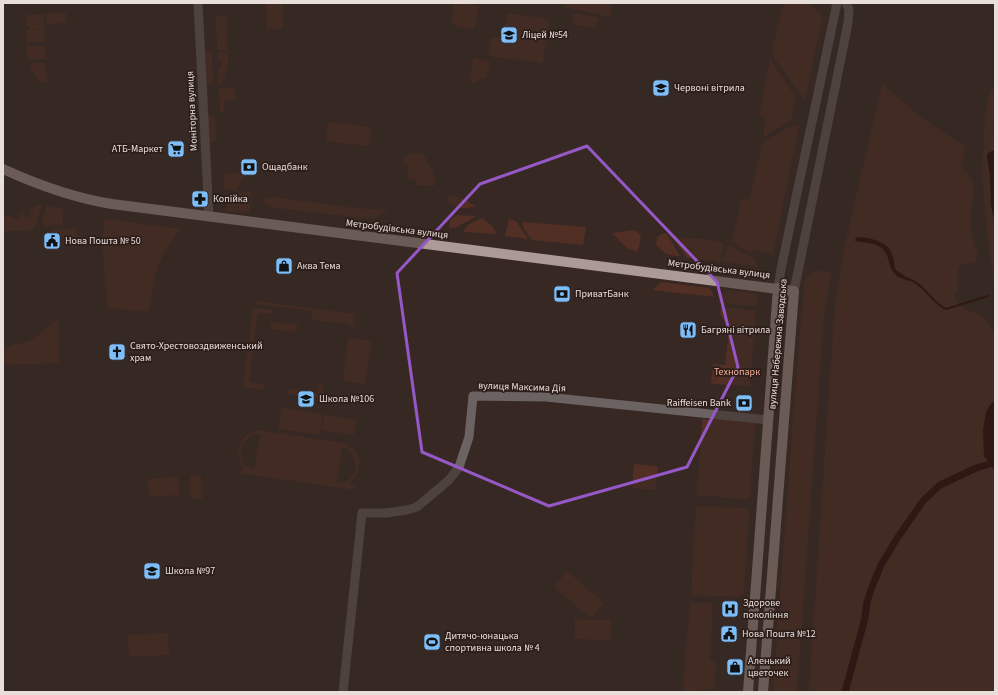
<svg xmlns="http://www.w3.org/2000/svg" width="998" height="695" font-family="'Source Sans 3',sans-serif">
<rect width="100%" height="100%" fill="#372823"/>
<path fill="#512f25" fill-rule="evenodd" d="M266 3H282L283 29H267Z
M455 3H463L461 12 464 3 479 6 474 30 458 27 451 21Z
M565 3H612L610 17 565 7Z
M784 3H807L823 16 805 99H804L773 56V46Z
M66 13V23L47 24 46 14Z
M507 13 549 19 543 63 488 56 491 37 504 38Z
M574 13 598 18 595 28 572 24Z
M26 15H44V29H30V27H27Z
M216 16H226L227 50H217Z
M26 30H44L45 42 27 43Z
M27 46H45V59H27Z
M204 47 212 55 213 84H206Z
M228 52V67L222 83H218V70L223 63 217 59V53Z
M473 58 487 61 490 63 487 77 484 79 480 78 477 82 472 83 470 81Z
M770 59 795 96 791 120 763 137 766 117 759 116Z
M31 63H45L47 82H40L31 71Z
M882 84 926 121 966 147 961 166C964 170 970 176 972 181 976 191 971 202 971 212 970 227 972 241 978 255L975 262 961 264 958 269V290L954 293 959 306C977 314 987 315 995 335V400L990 405 984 456 995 471V692H809L834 316 843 254Z
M235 88V100L224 101 225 112H220L219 89Z
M994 88 995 121 993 124V130L995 131V150L990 151 989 168 991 206 995 222V293L986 220 982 172 985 120 990 90Z
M208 116H215L216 141 209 142Z
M328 122 371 127 369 146 326 141Z
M799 126 773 254 753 249 752 253 731 241 739 214 741 198 749 200 763 143 789 127Z
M415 153 423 154C429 163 436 175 435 186L417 185 416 180 407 179 408 165 402 163C404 156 408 154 415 153Z
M247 173 236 189 224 190 223 174Z
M251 192 250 210 248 213 225 211 226 207 236 193Z
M450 195 464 199 475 206C466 210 457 208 449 202L448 198Z
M273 197 354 208 389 210 375 218H362L277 208 265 204 264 199Z
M36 205H42L34 229 32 230 3 231V214L18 220 22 210H23V217H29L30 210Z
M47 206 63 209V225L45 226 41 221Z
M457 215 475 216V217L455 228H449C449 221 452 218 457 215Z
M482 218 492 226 497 234 464 232V230L468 225Z
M106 219 180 229 161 259 155 275 150 307 147 312 108 308 107 305 102 235 104 233V221Z
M509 219 516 221 528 239 505 236Z
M522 222 586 227 583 245 532 240 524 229Z
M77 228V237L52 238 51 230Z
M634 230 641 235 639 248 637 252 627 248 612 233Z
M664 233 667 234 680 256C669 256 663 253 656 245L657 237Z
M671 235 683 238 704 239 724 243 720 262 687 258Z
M728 245 754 258 758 267 723 262Z
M724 266 760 270 758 278 721 273Z
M815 270 831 273 824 315 797 692H773L795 393 805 277Z
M661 282 709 288 712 291 714 297 652 290Z
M727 290 758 294 756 306 719 303 721 294Z
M256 301 355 314 353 329 348 324 311 320 312 311 256 304Z
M721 306 756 311 750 386 711 384 713 364 725 365 729 329 720 314Z
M253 308 272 310V314L258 313 249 382 264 384 263 390 243 387Z
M58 318 59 363 3 365C3 341 15 347 31 340 39 336 50 324 58 318Z
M271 322 298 325 297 332 270 329Z
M348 338 371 341 365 384 343 381Z
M319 384 324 385 323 393 319 398 286 394 287 388 318 392Z
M282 407 323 414 320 435 278 429Z
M324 415 356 420 354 435 322 430Z
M715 418 755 423 750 497 744 499 697 495 702 419 711 420Z
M258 430 344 443C363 451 364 473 348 484L355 486 354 490 241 473 242 468H244C232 453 239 434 258 430ZM260 434 254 470C233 464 238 435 260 434ZM342 447C362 453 359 484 337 483Z
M634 464 658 466 656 490 632 488Z
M201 475 202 499H191L190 476Z
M178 477 179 495 149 497 148 479Z
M696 506 745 508 749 511 744 594 737 597 691 595Z
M567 571 604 603 591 618 554 587Z
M690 603H713L710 659 716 663 714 689 686 692 683 688Z
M575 619 611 620 610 640 575 639Z
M168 633 169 655 129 657 128 635Z"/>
<path fill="#250601" d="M995 150V222L991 206 990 175 987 157 988 153Z
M856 237C868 237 888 241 892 254 894 260 894 265 896 270L906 277 910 278 909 281C904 279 898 278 895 274 885 264 893 251 874 244 868 242 862 243 855 241Z
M995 400V471L984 456 983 430 986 412 990 405Z"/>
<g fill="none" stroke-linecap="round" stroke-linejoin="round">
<path stroke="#250601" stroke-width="2" d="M909 279C925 285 931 302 946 309L988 296"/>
<path stroke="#250601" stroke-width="7" d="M845 692 865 618 867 602 872 587 881 565 896 540 923 501 940 485 976 468 990 464"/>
<path stroke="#6b6361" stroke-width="9" d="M198 3 209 217
M778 288 781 269 837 3
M794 291 848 23 849 9 846 3
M343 692 362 513H386L407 510 417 507 449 480 459 467 469 437 473 396 546 397 768 420"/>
<path stroke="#ab9a95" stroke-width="10" d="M3 169C38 185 74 198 112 204L794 291 763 692
M748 692 778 288"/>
</g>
<path d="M0 0H998V695H0ZM587 146 717 282 738 367 687 467 549 506 422 452 397 273 480 184Z" fill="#372823" fill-opacity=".55" fill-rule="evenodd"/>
<path fill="none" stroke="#9658c6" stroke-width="3" stroke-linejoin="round" d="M587 146 717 282 738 367 687 467 549 506 422 452 397 273 480 184Z"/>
<defs>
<symbol id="school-square" viewBox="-11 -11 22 22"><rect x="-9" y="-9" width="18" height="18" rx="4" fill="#7dbef9" stroke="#2d1e1a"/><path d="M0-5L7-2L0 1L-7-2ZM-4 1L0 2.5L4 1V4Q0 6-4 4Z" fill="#111"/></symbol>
<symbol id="supermarket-square" viewBox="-11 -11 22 22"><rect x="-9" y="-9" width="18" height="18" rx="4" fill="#7dbef9" stroke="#2d1e1a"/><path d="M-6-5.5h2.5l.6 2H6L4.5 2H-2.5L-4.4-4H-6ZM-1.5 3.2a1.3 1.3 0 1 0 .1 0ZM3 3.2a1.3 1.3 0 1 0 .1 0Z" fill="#111"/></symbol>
<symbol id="bank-square" viewBox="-11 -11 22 22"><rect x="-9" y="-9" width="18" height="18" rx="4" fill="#7dbef9" stroke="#2d1e1a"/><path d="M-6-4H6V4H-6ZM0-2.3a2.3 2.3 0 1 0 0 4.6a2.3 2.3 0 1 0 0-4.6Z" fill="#111"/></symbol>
<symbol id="pharmacy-square" viewBox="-11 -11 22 22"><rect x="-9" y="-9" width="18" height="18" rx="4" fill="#7dbef9" stroke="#2d1e1a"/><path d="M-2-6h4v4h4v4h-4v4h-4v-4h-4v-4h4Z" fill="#111"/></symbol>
<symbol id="civic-square" viewBox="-11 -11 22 22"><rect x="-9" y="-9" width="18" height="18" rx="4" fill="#7dbef9" stroke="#2d1e1a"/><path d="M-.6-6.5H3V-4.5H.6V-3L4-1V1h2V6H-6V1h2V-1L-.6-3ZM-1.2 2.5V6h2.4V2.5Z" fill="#111"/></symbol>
<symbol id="shop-square" viewBox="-11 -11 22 22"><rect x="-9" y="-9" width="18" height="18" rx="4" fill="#7dbef9" stroke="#2d1e1a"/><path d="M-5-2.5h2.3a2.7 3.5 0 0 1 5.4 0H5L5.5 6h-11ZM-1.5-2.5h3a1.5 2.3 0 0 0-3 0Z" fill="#111"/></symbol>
<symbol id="restaurant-square" viewBox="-11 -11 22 22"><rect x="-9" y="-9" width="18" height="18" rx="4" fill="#7dbef9" stroke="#2d1e1a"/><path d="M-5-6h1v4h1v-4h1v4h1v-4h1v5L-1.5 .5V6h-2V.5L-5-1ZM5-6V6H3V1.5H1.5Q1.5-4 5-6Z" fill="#111"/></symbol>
<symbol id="church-square" viewBox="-11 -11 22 22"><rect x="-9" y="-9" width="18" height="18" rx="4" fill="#7dbef9" stroke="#2d1e1a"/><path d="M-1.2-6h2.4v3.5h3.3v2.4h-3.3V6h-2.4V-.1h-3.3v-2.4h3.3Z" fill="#111"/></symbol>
<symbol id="hospital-square" viewBox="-11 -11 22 22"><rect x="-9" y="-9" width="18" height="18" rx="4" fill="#7dbef9" stroke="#2d1e1a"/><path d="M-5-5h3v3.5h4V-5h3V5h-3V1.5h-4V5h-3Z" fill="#111"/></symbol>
<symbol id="stadium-square" viewBox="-11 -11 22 22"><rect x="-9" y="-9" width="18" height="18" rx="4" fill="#7dbef9" stroke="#2d1e1a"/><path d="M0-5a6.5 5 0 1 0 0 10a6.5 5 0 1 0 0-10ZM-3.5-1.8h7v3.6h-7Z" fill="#111"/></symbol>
</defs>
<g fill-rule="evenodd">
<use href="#school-square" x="499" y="25" width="20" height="20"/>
<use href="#school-square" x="651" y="78" width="20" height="20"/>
<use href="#supermarket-square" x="166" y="139" width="20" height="20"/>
<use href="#bank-square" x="239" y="157" width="20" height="20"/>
<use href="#pharmacy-square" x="190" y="189" width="20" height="20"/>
<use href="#civic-square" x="42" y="231" width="20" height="20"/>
<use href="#shop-square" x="274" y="256" width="20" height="20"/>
<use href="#bank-square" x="552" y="284" width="20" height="20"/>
<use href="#restaurant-square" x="678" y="320" width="20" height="20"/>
<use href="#church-square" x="107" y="342" width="20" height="20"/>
<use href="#school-square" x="296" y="389" width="20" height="20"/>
<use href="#bank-square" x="734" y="393" width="20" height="20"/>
<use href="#school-square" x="142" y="561" width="20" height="20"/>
<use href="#hospital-square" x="720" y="599" width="20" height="20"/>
<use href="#civic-square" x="719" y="624" width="20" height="20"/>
<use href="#stadium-square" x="422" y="632" width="20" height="20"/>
<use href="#shop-square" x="725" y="657" width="20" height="20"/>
</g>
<g text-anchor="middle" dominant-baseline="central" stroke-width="3.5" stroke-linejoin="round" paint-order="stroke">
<g font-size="10" fill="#e8deda" stroke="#2d1e1a" text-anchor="start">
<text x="522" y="35">Ліцей №54</text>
<text x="674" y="88">Червоні вітрила</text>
<text x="163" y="149" text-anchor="end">АТБ-Маркет</text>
<text x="262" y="167">Ощадбанк</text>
<text x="213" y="199">Копійка</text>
<text x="65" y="241">Нова Пошта № 50</text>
<text x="297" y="266">Аква Тема</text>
<text x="575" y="294">ПриватБанк</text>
<text x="701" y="330">Багряні вітрила</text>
<text x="130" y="346">Свято-Хрестовоздвиженський<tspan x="130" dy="12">храм</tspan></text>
<text x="319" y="399">Школа №106</text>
<text x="731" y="403" text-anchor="end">Raiffeisen Bank</text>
<text x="165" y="571">Школа №97</text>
<text x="743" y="603">Здорове<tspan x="743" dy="12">покоління</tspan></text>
<text x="742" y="634">Нова Пошта №12</text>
<text x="445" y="636">Дитячо-юнацька<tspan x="445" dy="12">спортивна школа № 4</tspan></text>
<text x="748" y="661">Аленький<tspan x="748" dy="12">цветочек</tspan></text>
</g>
<g font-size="10" fill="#e8deda" stroke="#2d1e1a">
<text transform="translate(192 111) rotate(-93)">Моніторна вулиця</text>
<text transform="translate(397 229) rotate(7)">Метробудівська вулиця</text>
<text transform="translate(719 269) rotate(7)">Метробудівська вулиця</text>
<text transform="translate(778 344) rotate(-85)">вулиця Набережна Заводська</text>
<text transform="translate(522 387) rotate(2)">вулиця Максима Дія</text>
</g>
<g font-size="10" fill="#f3ae9a" stroke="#2d1e1a">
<text x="737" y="372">Технопарк</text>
</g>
</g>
<rect width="998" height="695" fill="none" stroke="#e8deda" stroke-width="8"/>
</svg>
